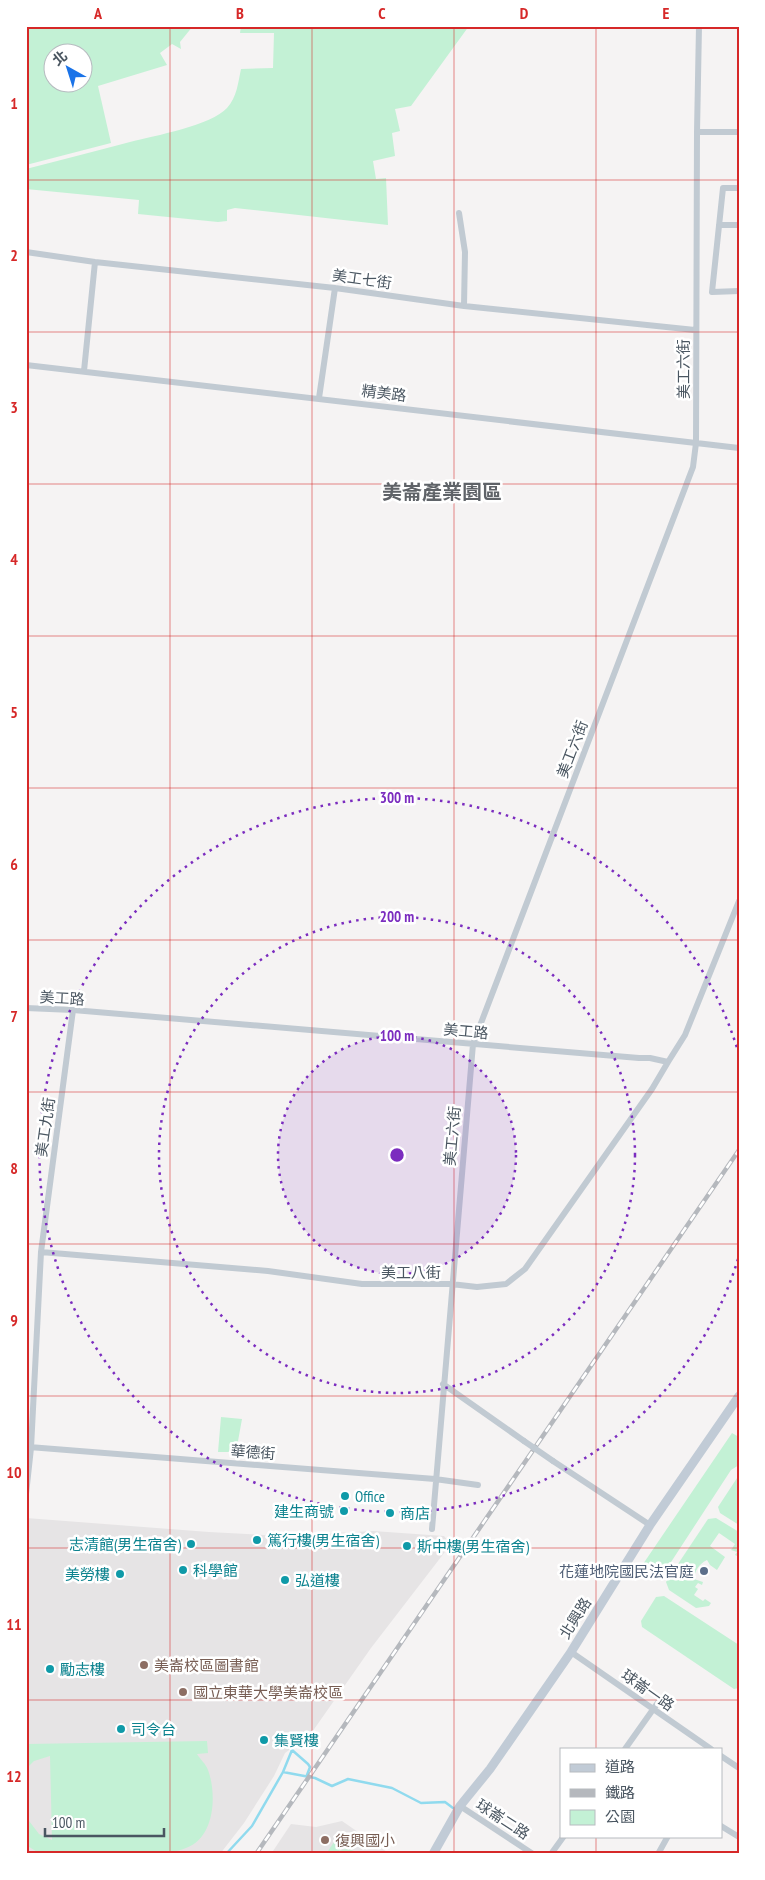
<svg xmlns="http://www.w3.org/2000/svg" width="765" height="1880" font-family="'PT Sans Narrow','Noto Sans TC',sans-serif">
<rect width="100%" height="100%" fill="#f5f3f3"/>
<path fill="#e6e4e5" d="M26 1518 209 1532 283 1536 373 1531 444 1536 451 1544 371 1648 310 1735 285 1753 274 1776 244 1823 220 1854H26Z
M342 1821 390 1854H271L291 1824 316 1827Z"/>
<path fill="#c3f1d5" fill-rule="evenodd" d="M26 26H193L180 42 181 49 172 44 160 53 167 65 98 86 111 143 26 165ZM52 52H82V82H52Z
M241 26H469L411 106 395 109 400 131 392 133 395 156 373 161 376 179 386 178 388 225 235 208 227 210V221L218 222 138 214 139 200 26 189V169C61 160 96 151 130 142 154 136 212 125 227 108 237 97 238 83 241 69L273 68 274 33H240Z
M221 1417 242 1419 236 1452H218Z
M732 1433 739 1437V1465L731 1470 660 1579 641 1567Z
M739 1475V1525L720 1513 718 1507Z
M716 1518 739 1532V1554L737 1556 735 1555 737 1552 731 1550 735 1544 719 1533 710 1546 725 1557 717 1570 710 1565 707 1560C699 1564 695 1570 694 1579L703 1582 702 1585 698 1583 695 1587 698 1589 694 1595 703 1601 705 1599 711 1603 709 1606 696 1608 669 1590 666 1582 708 1519Z
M664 1596 739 1645V1688L734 1689 642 1627 641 1621 656 1597Z
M207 1741 208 1753 197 1754C200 1759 206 1764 208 1770 217 1794 215 1838 186 1848 182 1850 176 1851 171 1852L45 1854 39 1853 26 1845V1817L39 1834 52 1840 50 1756 34 1761 26 1769V1744Z
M340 1833 348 1837 339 1851C347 1848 352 1849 359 1854H326Z"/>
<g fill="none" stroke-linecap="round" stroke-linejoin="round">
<path stroke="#90daee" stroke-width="2.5" d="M283 1772 292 1750 308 1764 310 1767 307 1775
M226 1854 252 1826 283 1772 315 1778 332 1786 348 1779 392 1788 421 1803 445 1802 453 1808"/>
<path stroke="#c1cad2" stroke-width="6" d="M697 132H739
M739 188H723L712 292 739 291
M459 213 465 252 464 306
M719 225H739
M26 252 95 262 335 288 464 306 695 330
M26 365 739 448
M84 371 95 262
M319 398 335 288
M26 1008 73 1010 639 1058H650L668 1062 685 1035 739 901
M41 1252 268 1271 362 1284H451L477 1287 506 1284 525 1269 652 1089 668 1062
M443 1384 524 1441
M29 1447 435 1479 478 1485
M553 1461 650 1525
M26 1494 31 1448 41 1252 73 1010
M432 1529 473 1044 693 467 696 443 697 132 699 26
M571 1652 711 1749
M625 1749 659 1701
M721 1756 739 1768
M460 1806 533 1854
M721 1826 739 1837
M551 1854 564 1836
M658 1854 668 1836"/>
<path stroke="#c1cbd6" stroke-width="9" d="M433 1854 460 1806 490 1769 571 1652 650 1525 739 1396"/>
<defs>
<path id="rail" d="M256 1854 739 1150"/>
</defs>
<use href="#rail" stroke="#b5b8bd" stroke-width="4.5"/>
<use href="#rail" stroke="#fff" stroke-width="2.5" stroke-dasharray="8" stroke-linecap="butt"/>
<path stroke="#c1cad2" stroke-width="6" d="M524 1441 553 1461"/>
</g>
<path fill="none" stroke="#d62828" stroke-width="1" stroke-opacity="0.55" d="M170 26V1854M312 26V1854M454 26V1854M596 26V1749M26 180H739M26 332H739M26 484H739M26 636H739M26 788H739M26 940H739M26 1092H739M26 1244H739M26 1396H739M26 1548H739M26 1700H739M596 1836V1854"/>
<circle cx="397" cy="1155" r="119" fill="#7b2cbf" fill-opacity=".12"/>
<g fill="none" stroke="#7b2cbf" stroke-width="2.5" stroke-dasharray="2.5 5">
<circle cx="397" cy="1155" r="119"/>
<circle cx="397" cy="1155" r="238"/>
<path d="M738 1259A357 357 0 1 1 738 1051"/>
</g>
<g fill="#0f9aa8" stroke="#fff" stroke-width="2">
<circle cx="345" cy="1496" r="5"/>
<circle cx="344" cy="1511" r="5"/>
<circle cx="390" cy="1513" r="5"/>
<circle cx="257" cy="1540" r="5"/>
<circle cx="191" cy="1544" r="5"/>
<circle cx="407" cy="1546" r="5"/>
<circle cx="183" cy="1570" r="5"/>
<circle cx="120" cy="1574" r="5"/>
<circle cx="285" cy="1580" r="5"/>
<circle cx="50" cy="1669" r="5"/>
<circle cx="121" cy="1729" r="5"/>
<circle cx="264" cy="1740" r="5"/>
</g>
<circle fill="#5c6f8a" stroke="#fff" stroke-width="2" cx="704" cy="1571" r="5"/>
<g fill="#8d6e63" stroke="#fff" stroke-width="2">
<circle cx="144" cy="1665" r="5"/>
<circle cx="183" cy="1692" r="5"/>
<circle cx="325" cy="1840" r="5"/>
</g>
<g text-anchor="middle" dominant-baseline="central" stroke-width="5" stroke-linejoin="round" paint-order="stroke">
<g font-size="15" fill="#4a5661" stroke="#fff">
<text transform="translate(362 279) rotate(8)">美工七街</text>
<text transform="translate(683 369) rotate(-90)">美工六街</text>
<text transform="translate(384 393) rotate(7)">精美路</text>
<text transform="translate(572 749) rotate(-69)">美工六街</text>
<text transform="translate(62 998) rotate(3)">美工路</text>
<text transform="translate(466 1031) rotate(5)">美工路</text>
<text transform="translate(45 1127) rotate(-82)">美工九街</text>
<text transform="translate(452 1136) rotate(-85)">美工六街</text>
<text x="411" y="1272">美工八街</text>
<text transform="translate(253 1452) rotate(4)">華德街</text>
<text transform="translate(575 1618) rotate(-58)">北興路</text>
<text transform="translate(648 1690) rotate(35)">球崙一路</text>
<text transform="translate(503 1819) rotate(33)">球崙二路</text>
</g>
<g font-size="15" fill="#0d838f" stroke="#fff" text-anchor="start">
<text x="355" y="1496">Office</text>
<text x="334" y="1511" text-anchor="end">建生商號</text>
<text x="400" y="1513">商店</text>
<text x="267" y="1540">篤行樓(男生宿舍)</text>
<text x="181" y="1544" text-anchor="end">志清館(男生宿舍)</text>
<text x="417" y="1546">斯中樓(男生宿舍)</text>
<text x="193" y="1570">科學館</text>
<text x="110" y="1574" text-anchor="end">美勞樓</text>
<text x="295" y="1580">弘道樓</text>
<text x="60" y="1669">勵志樓</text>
<text x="131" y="1729">司令台</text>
<text x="274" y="1740">集賢樓</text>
</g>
<g font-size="15" fill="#4e5e75" stroke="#fff" text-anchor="end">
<text x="694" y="1571">花蓮地院國民法官庭</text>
</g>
<g font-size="15" fill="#785e54" stroke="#fff" text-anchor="start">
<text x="154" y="1665">美崙校區圖書館</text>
<text x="193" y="1692">國立東華大學美崙校區</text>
<text x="335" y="1840">復興國小</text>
</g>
<g font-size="20" font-weight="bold" fill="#5f6368" stroke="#fff">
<text x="442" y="492">美崙產業園區</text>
</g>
</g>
<circle cx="397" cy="1155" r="8" fill="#7b2cbf" stroke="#fff" stroke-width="2.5"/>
<g font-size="15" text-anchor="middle" font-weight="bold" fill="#7b2cbf" stroke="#fff" stroke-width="5" stroke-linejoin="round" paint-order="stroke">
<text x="397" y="803">300 m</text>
<text x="397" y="922">200 m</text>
<text x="397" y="1041">100 m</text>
</g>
<rect width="765" height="1880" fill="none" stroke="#ffffff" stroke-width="55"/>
<rect x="560" y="1748" width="162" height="90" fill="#ffffff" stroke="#b7bbc0"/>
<rect x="570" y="1764" width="25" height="8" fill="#c1cbd6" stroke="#b7bbc0"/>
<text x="605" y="1772" font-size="15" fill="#4a5661">道路</text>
<rect x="570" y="1789" width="25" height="8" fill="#b5b8bd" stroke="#b7bbc0"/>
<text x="605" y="1798" font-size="15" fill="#4a5661">鐵路</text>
<rect x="570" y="1810" width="25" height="15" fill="#c3f1d5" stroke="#b7bbc0"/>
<text x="605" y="1822" font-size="15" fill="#4a5661">公園</text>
<g transform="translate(68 68) rotate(321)"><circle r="24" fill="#ffffff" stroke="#b7bbc0"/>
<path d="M0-4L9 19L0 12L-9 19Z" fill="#1a73e8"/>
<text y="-8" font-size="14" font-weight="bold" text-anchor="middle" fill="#4a5661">北</text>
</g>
<path d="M45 1828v8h119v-8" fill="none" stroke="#4a5661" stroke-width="2.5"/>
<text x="52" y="1828" font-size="15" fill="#4a5661" stroke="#ffffff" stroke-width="4" paint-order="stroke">100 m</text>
<rect x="28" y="28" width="710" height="1824" fill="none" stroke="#d62828" stroke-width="2"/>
<g font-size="16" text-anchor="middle" font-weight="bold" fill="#d62828">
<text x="98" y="19">A</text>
<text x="240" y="19">B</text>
<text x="382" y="19">C</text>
<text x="524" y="19">D</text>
<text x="666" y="19">E</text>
<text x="14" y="109">1</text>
<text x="14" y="261">2</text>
<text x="14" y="413">3</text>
<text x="14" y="565">4</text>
<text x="14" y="718">5</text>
<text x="14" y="870">6</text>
<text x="14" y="1022">7</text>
<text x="14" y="1174">8</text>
<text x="14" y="1326">9</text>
<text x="14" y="1478">10</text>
<text x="14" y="1630">11</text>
<text x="14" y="1782">12</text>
</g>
</svg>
